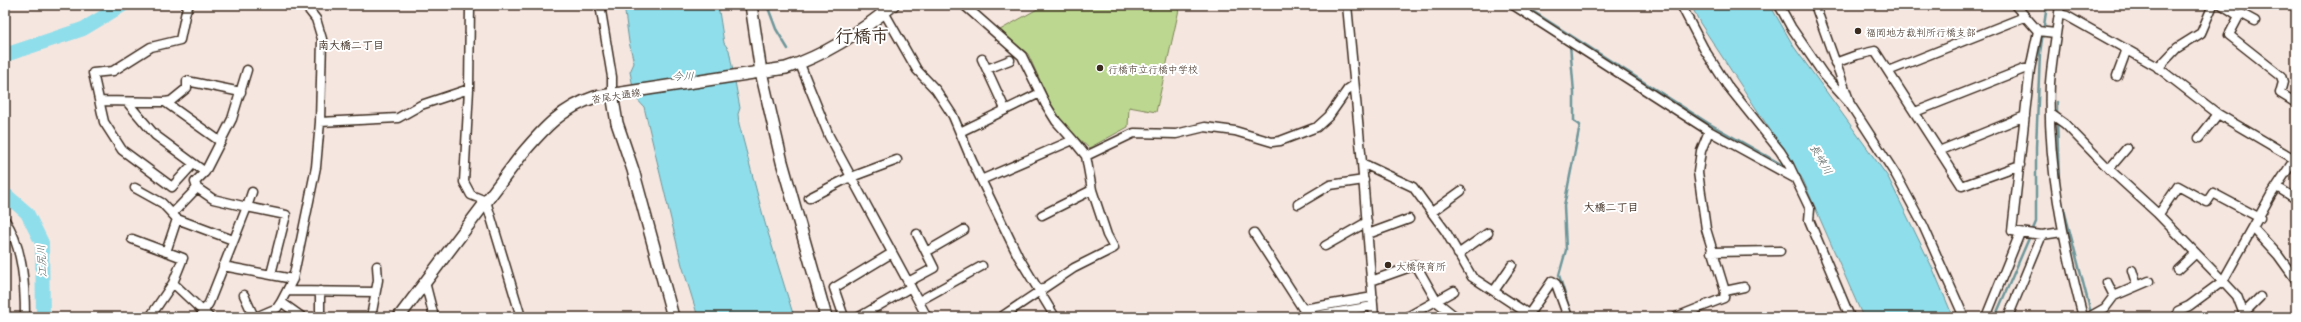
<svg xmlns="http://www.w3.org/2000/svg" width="2301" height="322" font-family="'Playpen Sans','Klee One',sans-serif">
<rect width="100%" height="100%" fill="#f6e6e0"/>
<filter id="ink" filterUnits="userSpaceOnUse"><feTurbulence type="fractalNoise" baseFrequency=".025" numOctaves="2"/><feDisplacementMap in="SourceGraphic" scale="8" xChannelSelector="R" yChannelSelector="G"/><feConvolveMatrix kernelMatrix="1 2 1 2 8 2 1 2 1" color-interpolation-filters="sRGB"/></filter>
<g filter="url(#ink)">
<path fill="#bcd890" stroke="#7c8157" d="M1041 5H1180L1156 112 1129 107 1128 127 1089 148 1058 120 1028 54 1000 30 1041 7Z"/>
<path fill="#8fdeeb" stroke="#6d9699" d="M624 5H718L724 43 729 50 740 108 738 114 739 124 765 223 794 317H698L682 265 644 107 635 97 630 72 634 63 629 42Z
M1691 5H1770L1794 47 1888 177 1933 269 1953 317H1863L1803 180 1700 23Z"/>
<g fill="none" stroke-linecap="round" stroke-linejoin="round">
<path stroke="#6d9699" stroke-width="2.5" d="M767 5 776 29 788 49
M1523 5 1708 123 1788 168
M1570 45 1574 93V121L1580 125 1564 206 1566 250 1559 275 1572 317
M2057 102V115
M2057 120 2059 183
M2062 202 2091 313
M1995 317 2036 222V147L2040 53 2047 5"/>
<path stroke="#8fdeeb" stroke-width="14" d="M5 55 83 29 123 5
M5 194 27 213 42 243 43 317"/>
<defs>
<path id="street" d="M189 5 186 11 180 40 151 47 113 71 93 73 104 122 122 150 172 187 193 164
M470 5 469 89 464 182 471 195 486 201 521 317
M600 5 612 77V94
M964 5 1022 56 1046 105 1056 121 1073 140
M1347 5 1362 163 1374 317
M1513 5 1709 131 1796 179
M1681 5 1704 49 1727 85 1780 151 1789 165 1810 209 1809 220 1850 317
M1779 5 1791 27 1824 75 1850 104 1896 175 1923 225 1964 317
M1815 5 1849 100
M2015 5 2038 31 2055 33
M2060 5C2057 31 2052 57 2050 83 2047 163 2063 240 2083 317
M2222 5 2239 16 2242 14 2255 21
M884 12 917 70 936 90 953 116 972 161 1018 256 1055 317
M2059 14 2067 16 2156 66 2218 114 2296 160
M2239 16 2229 35 2281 76 2283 82 2280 93 2296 103
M2038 31 2030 69 2012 231 2042 235 2062 232
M982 59 1005 109
M1835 63 1857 55 1875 51 1962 186 2020 165
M800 64 829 136 927 317
M2158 68 2177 48 2201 33 2213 5
M987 69 1010 60
M1888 71 2024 17
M2117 76 2127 49
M100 101 165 102 171 101 187 88V81L241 92
M127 102 155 135 205 172 232 119 247 70
M165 102 221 142
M1915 112 2024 69H2030
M2051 114 2065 124 2110 170 2157 213 2223 281 2237 296 2245 317
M320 122 398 118 421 105 469 89
M960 132 1040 93
M2199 138 2218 114
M1939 151 2025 116
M1086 156 1134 133 1176 134 1205 127 1235 131 1272 142 1280 141 1317 127 1329 116 1348 89 1354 85
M1362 163 1413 187 1446 232 1472 277 1533 317
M2109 169 2127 148
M981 180 1073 140 1086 156 1092 190 1107 235 1114 248 1074 268 1001 317
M2277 187 2296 199
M135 188 162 203 177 219 233 240
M252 192 247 207 286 215 271 274
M809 198 846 179 897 160
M1298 204 1330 185 1364 180
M1432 212 1461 191
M173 213 197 188
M2159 214 2178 186 2207 202 2213 193 2260 218
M1042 215 1092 190
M5 220C23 247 25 285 25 317
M2254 229 2278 255 2296 280
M1254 233 1303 309 1373 297
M1368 234 1409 219
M132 239 183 258 173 283 150 317
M1325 246 1367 222
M166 252 177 219
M926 252 964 230
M1711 252 1780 251
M1458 254 1488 233
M223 266 293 279
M2132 270 2137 286
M2178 270 2196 253
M1371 281 1416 265 1437 302 1456 317
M425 282 434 317
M908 282 934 268 917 234
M173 283 209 317
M288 291 375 292
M320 291V317H324
M1494 291 1512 265
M1725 291 1744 287
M244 295 254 317
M2114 296 2149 281
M919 301 982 266
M2178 311 2189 306 2223 281 2271 195 2296 157
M2244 313 2260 297
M1529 314 1552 281 1556 284 1568 317
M200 317 209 303 247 207 213 199 197 188 195 182 205 172
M256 317 277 308 281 302
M302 317 281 302 293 279 316 167 320 122 322 39 316 19 305 5
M371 317 378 280 377 266
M844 317 834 288 892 253
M859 317 911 287
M1309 317 1373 306
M1407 317 1454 291
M1676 317 1724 298 1725 291 1706 229 1698 172 1701 151 1709 131
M1986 317 2020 233
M2008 317 2042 235
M2089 317 2105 308 2114 296 2107 282"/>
<path id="secondary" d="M751 5 761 72 782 162 826 317
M612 94 617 123 633 170 673 317
M399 317 522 154C544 128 562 108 595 97L786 68C825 55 861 32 893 5"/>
</defs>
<use href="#street" stroke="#3b2a1e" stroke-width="11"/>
<use href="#secondary" stroke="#3b2a1e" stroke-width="14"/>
<use href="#street" stroke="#fff" stroke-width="8"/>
<use href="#secondary" stroke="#fff" stroke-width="11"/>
</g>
</g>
<g fill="#3b2a1e" stroke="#fff" stroke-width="1.5">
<circle cx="1858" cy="31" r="4"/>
<circle cx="1100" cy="68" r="4"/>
<circle cx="1388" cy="265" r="4"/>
</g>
<g text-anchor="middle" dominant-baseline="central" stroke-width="4" stroke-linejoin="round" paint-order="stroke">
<g font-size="10" fill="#3b2a1e" stroke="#fff" text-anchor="start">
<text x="1866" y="31">福岡地方裁判所行橋支部</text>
<text x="1108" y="68">行橋市立行橋中学校</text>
<text x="1396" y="265">大橋保育所</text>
</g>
<g font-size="10" fill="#3b2a1e" stroke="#fff">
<text transform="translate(616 95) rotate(-9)">沓尾大通線</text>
</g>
<g font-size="11" font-weight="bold" fill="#3b2a1e" stroke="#fff">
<text x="351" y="44">南大橋二丁目</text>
<text x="1611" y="206">大橋二丁目</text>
</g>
<g font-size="11" font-style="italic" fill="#54605c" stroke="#fff">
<text x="683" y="75">今川</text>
<text transform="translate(1822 159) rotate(60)">長峡川</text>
<text transform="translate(41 261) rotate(-93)">江尻川</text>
</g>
<g font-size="18" font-weight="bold" fill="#3b2a1e" stroke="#fff">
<text x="862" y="34">行橋市</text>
</g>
</g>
<rect width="2301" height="322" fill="none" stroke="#fff" stroke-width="20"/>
<rect x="10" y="10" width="2281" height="302" fill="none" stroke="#3b2a1e" stroke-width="1.5" filter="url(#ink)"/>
</svg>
